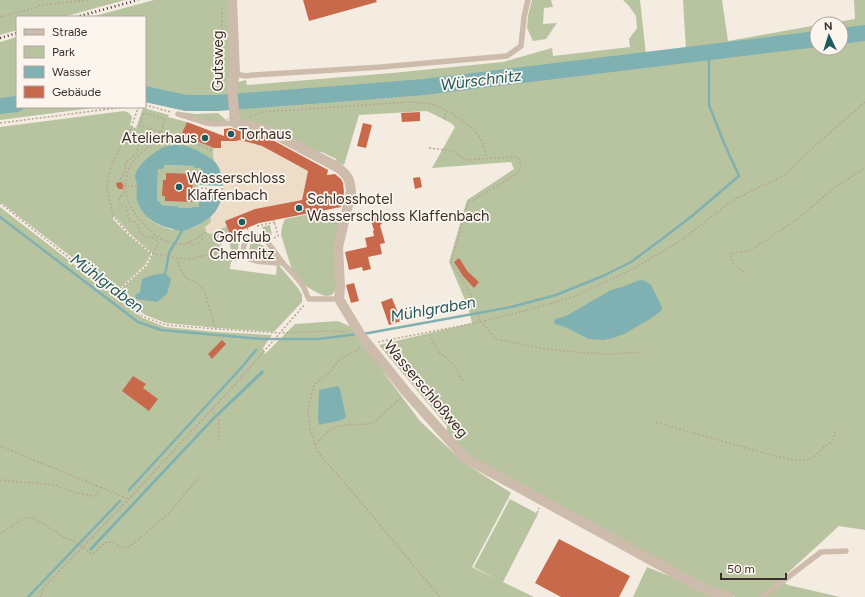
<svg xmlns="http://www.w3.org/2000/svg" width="865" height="597" font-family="Figtree,sans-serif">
<rect width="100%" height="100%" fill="#f4ebe1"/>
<path fill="#b8c4a0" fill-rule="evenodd" d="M0 0H125L63 17H17V30L0 35Z
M154 0H228L232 74 228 80 229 97 188 96 145 90V17H91Z
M532 0H551L553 7 544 8 543 24 557 23 546 39 533 41 527 28 528 16Z
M623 0H640L646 55 686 50 683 0H722L728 41 817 25V48H841V24H826L855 19 854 0H865V530L839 526 780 580 788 585 840 597H735L710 589 465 457 447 436V426L379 345 472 323 468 307 449 262 467 200 514 169 511 162 432 168 455 127 451 123 427 111 359 115 344 165 337 162 336 159 322 152 318 153 241 120 239 117 235 86 238 82 246 80 247 85 392 73 503 62 552 48 553 56 630 47 629 39 637 28 636 16 629 6Z
M17 37V101L0 103V42Z
M23 107H100L0 120V110Z
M143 108H144L169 115 168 117 187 122 181 135 214 148 213 151 214 161 197 151 186 146 137 183C137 190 140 197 142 204 144 207 145 212 147 216 149 220 155 223 159 225 178 235 196 229 211 217L210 234 227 226 229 233 215 239 231 261 230 269 276 275 277 263 298 288 302 295V302L274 332 217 328 166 323 145 315 121 295V289L147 266 153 254 132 236 114 216 113 219 130 237 151 254 145 265 120 288 114 290 91 272 0 202V127L124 111 129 113 132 117 130 126 136 128ZM140 292 157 302 146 300 135 295Z
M180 112 196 114 218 113 226 120 231 116C224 130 191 116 180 112Z
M163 165 194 166 201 168 200 207H193L192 208H178V206L160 205 157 201 158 169Z
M0 207 143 318 165 327 218 332 272 335 263 348 265 354 295 324 338 321 351 327 372 355 387 377 420 421 463 462 511 493 472 567 496 579 474 567 510 499 538 514 503 582 534 597H0Z
M325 211C329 222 329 222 341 220L336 289 332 295 327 296 322 295 314 291 306 286 292 270 281 235 282 226 285 219Z
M270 225 272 235 269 240 262 227Z
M242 238C237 245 237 250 241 258L233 257 229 242Z
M253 243C264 242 270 252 277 259 269 259 260 258 252 255L249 249 250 245Z
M647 567 721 597H633Z"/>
<path fill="#ecdcc8" d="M240 140 262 146 308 171 302 200 255 209 225 221 227 226 210 234 206 232 205 227 211 222V217L216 211 219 206 221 200 224 187 223 186 222 177 221 172 214 161 213 151 214 148H221V141Z"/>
<path fill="#7fb0b2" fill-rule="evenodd" d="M174 145C178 145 182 145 186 146 193 148 211 157 215 162 221 168 222 178 223 186H224C222 202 217 215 202 223 196 226 188 230 182 231 179 231 175 230 173 229 157 226 142 217 137 200 136 194 137 190 137 185 137 182 135 179 135 176 137 165 153 153 162 148 165 146 170 146 174 145ZM164 165 194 166V168H201L199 207H192V208H178V206L161 205 160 202 157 201 158 169H163Z
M165 273 171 279 167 294 157 302 136 299 135 295 140 292 142 279 153 275Z
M642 280 647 282 651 285 662 307V310L650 319 624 334 613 338 604 340 589 339 565 327 555 324 554 321 555 319 566 316 611 290 622 287 637 281Z
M262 370 265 372 254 382 211 423 91 551 89 549 213 417Z
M338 386 340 389 346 417 342 420 319 425 318 419 319 390Z"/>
<path fill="#f4ebe1" d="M198 185 224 186 223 193 198 192Z"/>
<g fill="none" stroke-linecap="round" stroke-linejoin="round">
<path stroke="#7fb0b2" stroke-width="2.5" d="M0 217 138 322 161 330 262 339H318L358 334
M165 273 166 270 169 253 182 231
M363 334 511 307 556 295 603 276 631 262 662 239 692 216 739 176 724 143 709 105V53
M129 490 241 368 256 350
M28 597 120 501"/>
<path stroke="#7fb0b2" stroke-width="16" d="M841 36 865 33
M145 94 186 103H217L349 93 424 87 817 39
M0 106 17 104"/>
</g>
<path fill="#c8694b" d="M303 0H376L377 2 309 21Z
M420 112V121L402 122 401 113Z
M187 122 224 136V129L231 128 234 129 267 137 328 170 327 175 335 174 341 179 343 183 344 192 341 207 259 223 230 235 225 221 255 209 302 200 308 171 262 146 240 140 236 141H221V148H214L181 135Z
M363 123 372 125 366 148 357 146Z
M166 173 193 174 192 202 165 201V196H162L163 180H166Z
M420 177 422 187 415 189 413 178Z
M121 182 123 185V189H119L117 187 116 183Z
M379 215 382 224 380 225 385 243 380 244 382 254 368 257 371 269 363 271 362 267 349 270 345 252 367 247 365 238 374 236 373 231 374 230 370 218Z
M459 258 468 272 479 282 474 288 463 276 454 262Z
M354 283 359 301 351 303 346 285Z
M392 298 401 321 389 325 381 302Z
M222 340 226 344 212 359 208 354Z
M133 376 146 384 143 388 158 399 149 411 122 391Z
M559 539 630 576 619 597H561L535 583Z"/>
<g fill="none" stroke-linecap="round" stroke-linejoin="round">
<path stroke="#b9a596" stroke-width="1.5" stroke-dasharray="2 2" stroke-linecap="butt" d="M222 8 221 41 223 78 225 79
M0 17 31 9 41 5 88 0
M145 105 171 112
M140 107 137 111 130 131 113 161 108 178 107 185 108 193 113 216 131 237 152 254 165 255 176 258 189 259 225 251
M250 117 263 112 409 102C417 103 426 102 434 105 445 108 471 125 478 135 483 142 485 150 487 158
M444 119 447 111
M0 123 125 107
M161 132 165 119 144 113 140 126 161 132V139
M156 142 146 139 138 146 137 153 125 163 126 170 121 178 125 185 123 195 119 198 120 205 126 207 128 213 129 221 135 222 139 226 140 232 144 237H152L159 242
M429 148 452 151 466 160 514 157 518 158C522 165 522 169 517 174L468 203 451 262C463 280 475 300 480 322
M123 186H137
M193 188 223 189
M0 203 144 317 166 325 216 329 279 333 332 331 348 332
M257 226 275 222
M247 228 249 232
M206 232C199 237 191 243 182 244 175 244 167 242 161 239 157 237 154 234 151 231 136 218 121 198 127 176 128 171 131 163 135 159 137 156 141 154 144 151 151 144 159 137 170 137 183 136 201 146 213 151
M214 233 231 261 241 259
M274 238 278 236 274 220
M189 242 192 245 198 244 201 241 202 239 201 235
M176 258 181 270 186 278 195 282 204 290 216 329
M743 272 732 262 730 258 733 253 748 251 767 240 800 217 835 187 865 168
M114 294 146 266 159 242
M483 324 488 329 493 337 496 339 544 349 587 353 613 354 643 352
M431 338 439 352 452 363 463 381
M378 342 480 322 513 314 573 297 631 270 677 243 735 199 785 175 811 149 865 102
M360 348 339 360 329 373 314 385 308 410 310 428 317 450 321 456 350 489 440 597
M212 409 219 421V441
M656 422C691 433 726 442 761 452 774 455 793 462 806 460 813 459 818 453 823 448 826 445 830 445 832 441 834 438 834 435 835 432
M315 444C320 440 327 432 332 429 342 422 361 426 373 423L401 398
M0 446 129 499
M0 480 55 485 73 492 93 496H95L100 490
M537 513 539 508
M0 534 21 520 26 518H32L40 522 66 538 77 543 92 554C98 552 102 541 110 542 120 543 119 553 133 544L169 513 199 477
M40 597 44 587 129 499 240 379 305 304"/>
<path stroke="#cdbbac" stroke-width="5.5" d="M235 74 246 76 253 75 381 67 507 56 521 46 524 17 528 0
M178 114 206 123 214 124 235 123
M283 263C276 263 256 262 250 259 238 252 244 236 258 236 258 236 263 237 263 238 268 241 278 257 282 262 289 270 299 279 304 288 306 292 307 296 309 299H339
M762 597 821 552 846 551"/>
<path stroke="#cdbbac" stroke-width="10" d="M232 0 235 74 232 86 235 123 269 131 337 167C348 175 350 179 351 192L338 247 340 286 339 299 362 337 407 393 465 458 700 587 728 597"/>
<path stroke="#3b302b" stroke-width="2.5" stroke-dasharray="1 3" stroke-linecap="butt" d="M76 17 138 0
M0 38 17 33"/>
</g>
<g fill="#1f5a5e" stroke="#fbf5ee" stroke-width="1.5">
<circle cx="231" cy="134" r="4"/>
<circle cx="205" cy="138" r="4"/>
<circle cx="179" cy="187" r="4"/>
<circle cx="299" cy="208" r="4"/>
<circle cx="242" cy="222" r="4"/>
</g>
<g text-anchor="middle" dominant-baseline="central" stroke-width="3.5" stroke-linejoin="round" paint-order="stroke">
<g font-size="15" fill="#3b302b" stroke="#fbf5ee">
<text transform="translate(218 61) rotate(-90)">Gutsweg</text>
<text transform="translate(426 389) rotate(50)">Wasserschloßweg</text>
</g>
<g font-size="15" fill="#3b302b" stroke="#fbf5ee" text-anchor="start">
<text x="239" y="134">Torhaus</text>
<text x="197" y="138" text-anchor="end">Atelierhaus</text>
<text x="187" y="178">Wasserschloss<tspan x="187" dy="17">Klaffenbach</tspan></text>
<text x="307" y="199">Schlosshotel<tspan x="307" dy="17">Wasserschloss Klaffenbach</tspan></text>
<text x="242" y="237" text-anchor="middle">Golfclub<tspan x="242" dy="17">Chemnitz</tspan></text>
</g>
<g font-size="16" font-style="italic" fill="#1f5a5e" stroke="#fbf5ee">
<text transform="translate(481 80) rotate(-7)">Würschnitz</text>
<text transform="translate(107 283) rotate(37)">Mühlgraben</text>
<text transform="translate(433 309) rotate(-10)">Mühlgraben</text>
</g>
</g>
<rect x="16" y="16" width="130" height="92" fill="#fbf5ee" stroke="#aea6a0"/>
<rect x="24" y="29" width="20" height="6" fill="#cdbbac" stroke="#aea6a0"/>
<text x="52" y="36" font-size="12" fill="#3b302b">Straße</text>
<rect x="24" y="46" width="20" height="12" fill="#b8c4a0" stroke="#aea6a0"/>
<text x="52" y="56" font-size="12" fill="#3b302b">Park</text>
<rect x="24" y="66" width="20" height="12" fill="#7fb0b2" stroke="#aea6a0"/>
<text x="52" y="76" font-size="12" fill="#3b302b">Wasser</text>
<rect x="24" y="86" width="20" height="12" fill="#c8694b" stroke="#aea6a0"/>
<text x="52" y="96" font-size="12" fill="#3b302b">Gebäude</text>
<g transform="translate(829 36) rotate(356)"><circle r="19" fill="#fbf5ee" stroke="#aea6a0"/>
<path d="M0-3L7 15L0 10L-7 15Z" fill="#1f5a5e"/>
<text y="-6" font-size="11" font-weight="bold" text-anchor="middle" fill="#3b302b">N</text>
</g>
<path d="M721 573v6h65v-6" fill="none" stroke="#3b302b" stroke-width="2"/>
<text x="727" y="573" font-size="12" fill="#3b302b" stroke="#fbf5ee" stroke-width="3" paint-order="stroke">50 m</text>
</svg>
